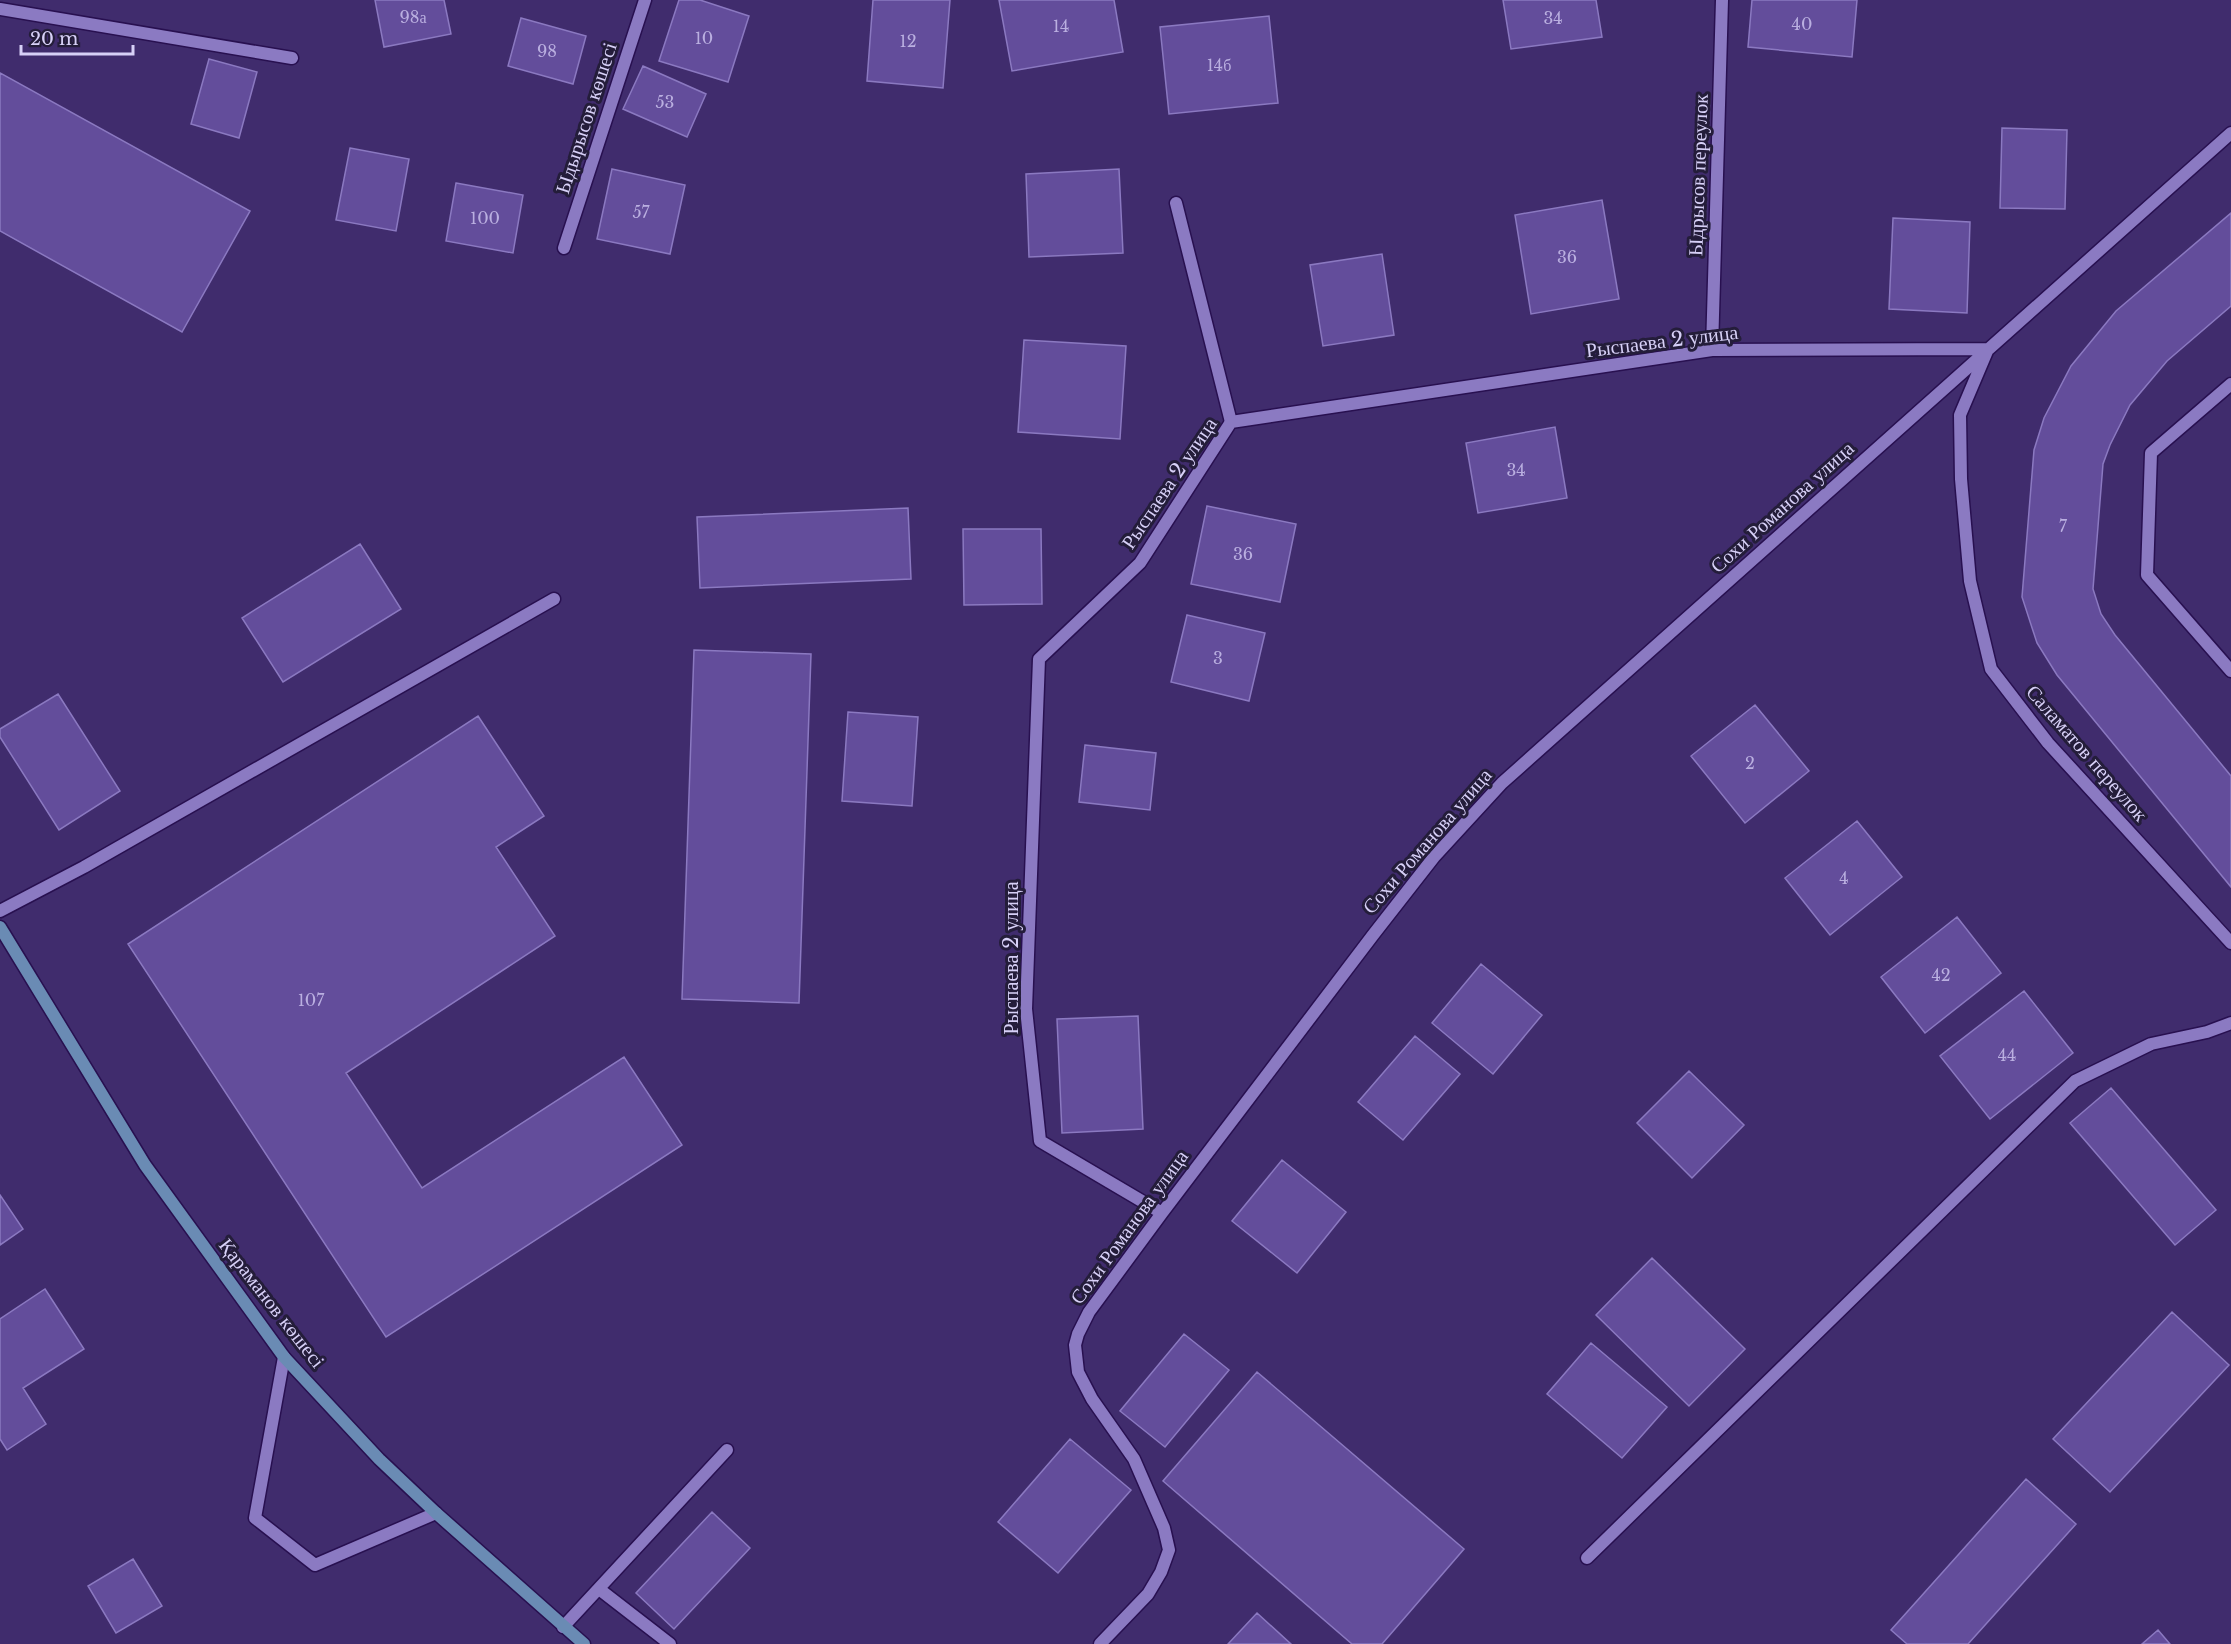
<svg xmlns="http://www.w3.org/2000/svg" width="2231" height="1644" font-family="'Libre Baskerville',serif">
<rect width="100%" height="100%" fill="#402c6d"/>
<path fill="#634d9b" stroke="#8b79c1" stroke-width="1.5" d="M375 0H444L451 34 384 47Z
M679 0H700L749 16 728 82 659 61Z
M873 0H950L943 88 867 81Z
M999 0H1114L1123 52 1012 71Z
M1503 0H1596L1602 37 1511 49Z
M1752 0H1857L1852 57 1748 47Z
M1269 16 1278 103 1169 114 1160 27Z
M521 18 586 36 573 84 508 66Z
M209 59 257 72 239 138 191 124Z
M643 66 706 94 687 137 623 109Z
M0 73 250 211 182 332 0 231Z
M2002 128 2067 130 2065 209 2000 208Z
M350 148 409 159 396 231 336 220Z
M612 169 685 185 670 254 597 239Z
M1119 169 1123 253 1029 257 1026 174Z
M456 183 523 195 513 253 446 241Z
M1602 200 1619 299 1531 314 1515 215Z
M2231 213V306L2167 361 2130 405 2110 445 2103 464 2093 589 2101 614 2115 635 2231 776V887L2057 675 2037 643 2022 597 2034 450 2044 418 2071 366 2116 311Z
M1893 218 1970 222 1967 313 1889 309Z
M1382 254 1394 335 1323 346 1310 265Z
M1024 340 1126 346 1120 439 1018 432Z
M1555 427 1567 498 1478 513 1466 443Z
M1207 506 1296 524 1280 602 1191 584Z
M908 508 911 579 700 588 697 517Z
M963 529H1041L1042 604 964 605Z
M360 544 401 609 283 682 242 618Z
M1187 615 1265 633 1249 701 1171 682Z
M694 650 811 654 799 1003 682 999Z
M58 694 120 791 59 830 0 737V729Z
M1755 705 1809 771 1745 823 1691 756Z
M848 712 918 717 912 806 842 801Z
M478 716 544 816 496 847 555 936 346 1073 422 1188 624 1057 682 1145 386 1337 128 944Z
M1085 745 1156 753 1150 810 1079 802Z
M1857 821 1902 877 1830 935 1785 878Z
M1957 917 2001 973 1925 1033 1881 977Z
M1481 964 1542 1015 1493 1074 1432 1023Z
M2024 991 2073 1053 1990 1119 1940 1056Z
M1138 1016 1143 1129 1062 1133 1057 1019Z
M1415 1036 1460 1074 1403 1140 1358 1102Z
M1689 1071 1744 1125 1692 1178 1637 1123Z
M2111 1088 2216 1210 2175 1245 2070 1123Z
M1282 1160 1346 1212 1297 1273 1232 1221Z
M0 1195 23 1229 0 1245Z
M1652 1258 1745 1349 1689 1406 1596 1315Z
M45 1289 84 1349 23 1388 46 1424 7 1450 0 1439V1319Z
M2172 1312 2229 1365 2110 1492 2053 1439Z
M1184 1334 1229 1370 1165 1447 1120 1411Z
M1591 1343 1667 1407 1622 1458 1547 1394Z
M1257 1372 1464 1549 1382 1644H1352L1163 1481Z
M1070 1439 1131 1490 1058 1573 998 1522Z
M2026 1479 2076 1524 1968 1644H1907L1891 1630Z
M712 1512 750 1548 674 1629 636 1593Z
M133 1559 162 1606 116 1633 88 1586Z
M1257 1613 1291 1644H1228Z
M2158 1630 2170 1644H2142Z"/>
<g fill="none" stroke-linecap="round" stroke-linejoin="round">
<defs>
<path id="service" d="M1176 203 1231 422
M2231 384 2151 453 2147 575 2231 671
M0 911 84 867 554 599
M284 1357 255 1518 315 1565 436 1513
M1587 1558 2075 1081 2151 1044 2207 1032 2231 1023
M599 1589 670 1644
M563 1627 727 1450"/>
<path id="minor" d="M0 9 292 58
M564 248 645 0
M1712 350 1722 0
M1162 1213 1040 1141 1026 1009 1039 659 1140 563 1231 422 1712 350 1988 349 1960 415 1961 479 1970 581 1991 669 2048 743 2231 943
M1100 1644 1148 1594 1161 1572 1169 1550 1164 1528 1134 1459 1092 1399 1078 1372 1075 1345 1078 1334 1089 1312 1162 1213 1373 935 1434 857 1502 783 2231 133"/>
<path id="secondary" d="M0 927 145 1165 284 1357 379 1459 436 1513 584 1644"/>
</defs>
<use href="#service" stroke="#281050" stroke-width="15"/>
<use href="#minor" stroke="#281050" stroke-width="15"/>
<use href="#secondary" stroke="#281050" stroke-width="15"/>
<use href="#service" stroke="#8b7ac2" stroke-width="12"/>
<use href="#minor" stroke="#8b7ac2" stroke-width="12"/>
<use href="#secondary" stroke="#6a8bb4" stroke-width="12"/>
</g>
<g text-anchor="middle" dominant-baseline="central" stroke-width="6" stroke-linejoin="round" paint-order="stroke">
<g font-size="16" fill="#baafe0">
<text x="413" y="17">98а</text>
<text x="1553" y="18">34</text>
<text x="1802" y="24">40</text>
<text x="1061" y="26">14</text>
<text x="704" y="38">10</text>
<text x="908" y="41">12</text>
<text x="547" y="51">98</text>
<text x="1219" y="65">14б</text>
<text x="665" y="102">53</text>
<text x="641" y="212">57</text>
<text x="485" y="218">100</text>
<text x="1567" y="257">36</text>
<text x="1516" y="470">34</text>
<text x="2063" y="526">7</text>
<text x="1243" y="554">36</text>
<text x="1218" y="658">3</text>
<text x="1750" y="763">2</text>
<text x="1844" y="878">4</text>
<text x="1941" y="975">42</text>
<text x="311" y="1000">107</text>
<text x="2007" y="1055">44</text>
</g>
<g font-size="20" fill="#d7d0f7" stroke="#241d3a">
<text transform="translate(586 118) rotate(-72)">Ыдырысов көшесі</text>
<text transform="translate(1698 175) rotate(-88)">Ыдрысов переулок</text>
<text transform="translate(1662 341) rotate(-7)">Рыспаева 2 улица</text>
<text transform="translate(1169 483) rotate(-56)">Рыспаева 2 улица</text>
<text transform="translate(1782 507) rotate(-42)">Сохи Романова улица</text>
<text transform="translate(2087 753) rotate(49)">Саламатов переулок</text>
<text transform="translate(1427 841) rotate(-49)">Сохи Романова улица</text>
<text transform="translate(1011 958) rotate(-90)">Рыспаева 2 улица</text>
<text transform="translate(1129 1227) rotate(-54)">Сохи Романова улица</text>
<text transform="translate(272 1303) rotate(52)">Қараманов көшесі</text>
</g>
</g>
<path d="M21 45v9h112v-9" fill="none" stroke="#d7d0f7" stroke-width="3"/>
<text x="30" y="45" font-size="18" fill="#d7d0f7" stroke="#241d3a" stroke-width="4.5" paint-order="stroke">20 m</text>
</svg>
